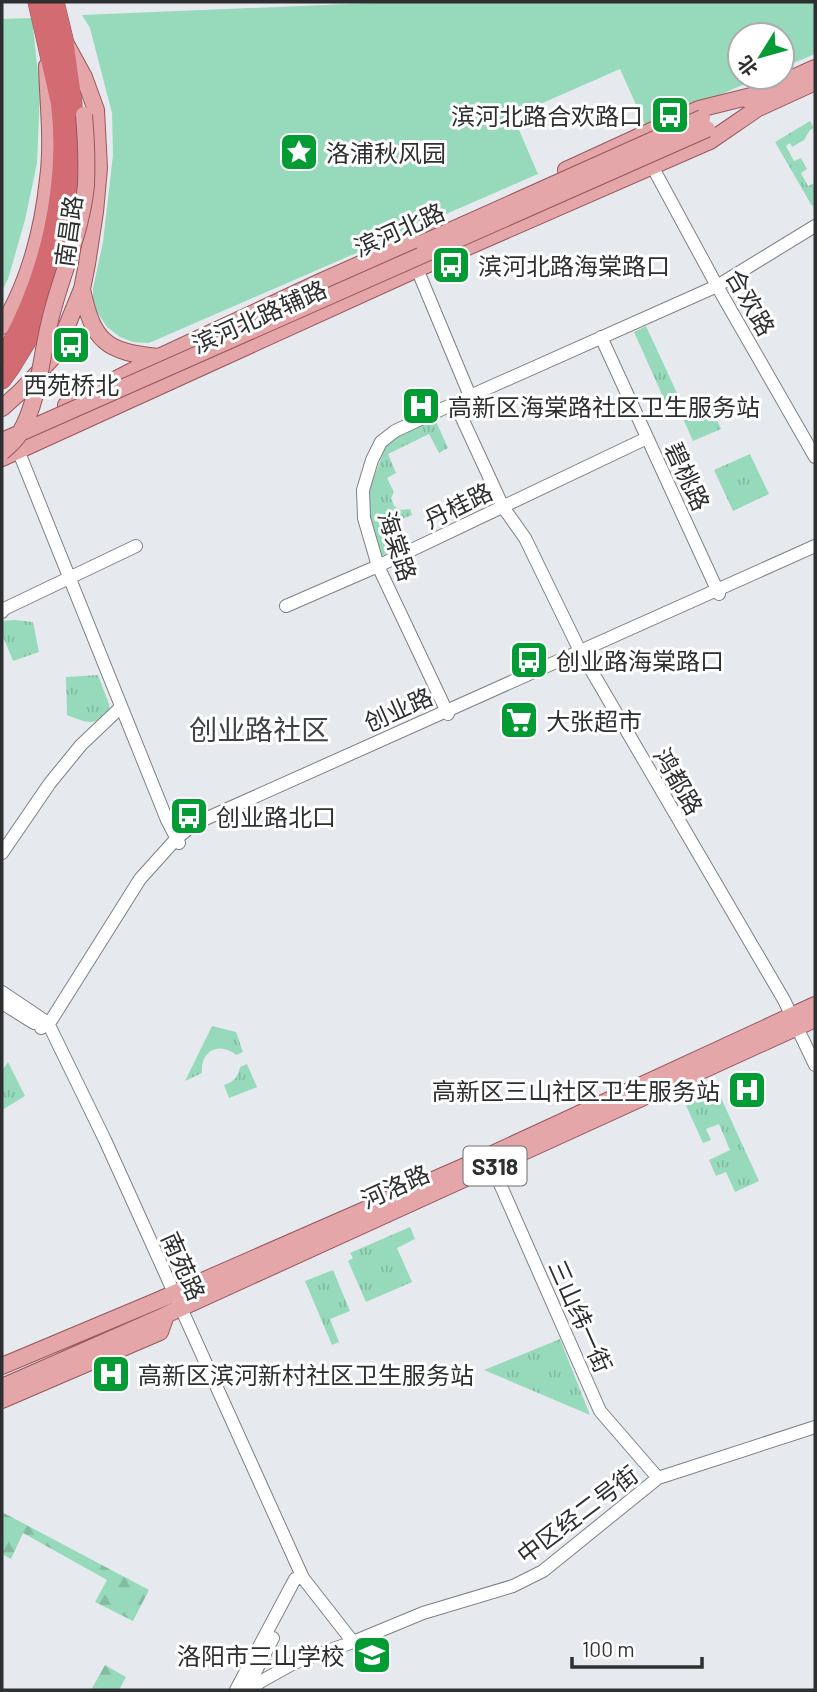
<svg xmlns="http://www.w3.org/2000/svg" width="817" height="1692" font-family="Barlow,'Noto Sans SC',sans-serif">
<defs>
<pattern id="grass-tufts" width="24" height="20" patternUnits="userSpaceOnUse" patternTransform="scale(1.75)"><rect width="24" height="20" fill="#97dabb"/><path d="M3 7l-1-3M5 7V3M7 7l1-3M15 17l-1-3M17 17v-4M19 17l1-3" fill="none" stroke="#82bba1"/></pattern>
<pattern id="forest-firs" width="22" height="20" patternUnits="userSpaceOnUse" patternTransform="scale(1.75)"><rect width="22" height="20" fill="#97dabb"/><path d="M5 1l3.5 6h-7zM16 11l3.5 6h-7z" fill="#82bba1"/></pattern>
</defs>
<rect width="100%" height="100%" fill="#e6eaef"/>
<path fill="url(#grass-tufts)" d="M810 121 814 128 810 130 804 140 792 147 790 143 786 146 794 161 801 158 807 169 801 173 808 186 815 183V204L812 206 775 142Z
M646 326 682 404 669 410 634 332Z
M709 402 721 429 693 441 681 414Z
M434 417 448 448 439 453 429 434 388 454 396 473 387 478 394 492 391 498 394 506 401 510 410 509 412 515 397 521 401 533 390 539 395 550 382 556 369 521V490L387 443Z
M750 454 769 494 733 511 714 470Z
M15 620 33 622 39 652 13 661 2 634V621Z
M98 675 109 704 110 711C95 728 85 722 67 715L66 677Z
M212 1026 236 1032 243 1052 236 1055C219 1041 200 1051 202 1073L185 1081Z
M8 1062 25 1096 2 1110V1071Z
M247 1064 257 1087 229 1098 224 1085C234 1082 238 1077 240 1067Z
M716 1087 759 1181 735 1192 726 1172 716 1176 709 1160 730 1150 719 1124 706 1129 711 1140 703 1143 684 1101Z
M410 1227 415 1239 397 1248 412 1282 366 1302 348 1261 353 1258 350 1253Z
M333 1270 350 1311 330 1319 339 1342 332 1345 305 1281Z
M560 1339 590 1415 484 1370Z"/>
<path fill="url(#forest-firs)" d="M2 1512 149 1590 133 1621 95 1602 107 1580 23 1533 11 1559 2 1554Z
M105 1665 126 1677 119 1690H91Z"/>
<path fill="#97dabb" d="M396 2H815V54L782 68V35H740V77H761L646 127 620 69 513 116 538 174 149 343 133 342 120 337 107 327 97 312 93 299V288L103 242 113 155 112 113 90 28 82 15Z
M32 18 40 92 37 163 25 220 8 279 2 291V19Z"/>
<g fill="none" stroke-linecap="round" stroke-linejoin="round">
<defs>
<path id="minor" d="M652 166 717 286 815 457
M415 264 470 396
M601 337 719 594
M455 403 503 507 525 538 580 651 784 1000 815 1065
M16 445 167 820 179 843
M286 606 378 566 647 438
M2 612 4 609 136 546
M448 714 378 566 364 518 363 490 372 460 381 442 395 431 470 396 717 286 815 226
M2 853 50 783 81 745 121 707
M2 992 48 1023 105 1140 303 1578 353 1642
M2 1003 34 1023
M41 1028 52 1019 140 879 176 839 194 824 815 546
M489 1159 600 1411 658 1478
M236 1690 295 1579
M246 1690 273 1638
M251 1690 260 1682 294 1663 353 1642 423 1613 513 1586 543 1571 658 1478 815 1427"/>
<path id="major" d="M746 99 815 68
M754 110 815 82
M566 170 699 109 755 95
M82 289C93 342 106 352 159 357
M2 326C29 284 43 228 48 179 53 142 48 103 47 66
M66 405 159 357 320 282 435 231
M2 408 20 392 55 355 82 289 87 264 95 212 99 168 96 110 84 77 66 44
M2 458 417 269 710 141 761 106
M2 1366 159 1300 488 1156 815 1005
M2 1387 166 1315
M2 1400 160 1332 166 1315 174 1311 815 1019"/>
<path id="highway" d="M6 353C48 279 70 188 60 103L37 2
M2 380 10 369 34 330 51 288 66 241 73 206 74 170 73 104 64 39 55 2"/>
</defs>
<use href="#minor" stroke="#7d8186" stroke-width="14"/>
<use href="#major" stroke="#99565b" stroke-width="18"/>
<use href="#highway" stroke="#99565b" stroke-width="19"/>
<use href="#minor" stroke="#fff" stroke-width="12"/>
<use href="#major" stroke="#e5a6aa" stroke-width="16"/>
<use href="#highway" stroke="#d36b72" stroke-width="18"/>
<defs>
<path id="major-bridge" d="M423 243 702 118
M2 441 707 129
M2 452C8 447 16 440 20 433 41 397 41 349 53 309 64 268 82 228 86 185 87 162 86 138 84 115"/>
</defs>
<use href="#major-bridge" stroke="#99565b" stroke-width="18" stroke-linecap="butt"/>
<use href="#major-bridge" stroke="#e5a6aa" stroke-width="16"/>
</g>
<defs>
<symbol id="bus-square" viewBox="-11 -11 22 22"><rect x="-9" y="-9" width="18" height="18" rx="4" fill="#039b34" stroke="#fff"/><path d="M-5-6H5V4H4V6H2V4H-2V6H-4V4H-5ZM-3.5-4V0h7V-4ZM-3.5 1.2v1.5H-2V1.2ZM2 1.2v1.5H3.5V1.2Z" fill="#fff"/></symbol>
<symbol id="sight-square" viewBox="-11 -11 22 22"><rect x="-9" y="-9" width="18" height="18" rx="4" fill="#039b34" stroke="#fff"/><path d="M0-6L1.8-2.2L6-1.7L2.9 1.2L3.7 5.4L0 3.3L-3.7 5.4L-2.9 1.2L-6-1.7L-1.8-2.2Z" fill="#fff"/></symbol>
<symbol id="hospital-square" viewBox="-11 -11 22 22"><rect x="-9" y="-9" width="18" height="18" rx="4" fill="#039b34" stroke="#fff"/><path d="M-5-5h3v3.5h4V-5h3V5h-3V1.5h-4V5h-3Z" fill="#fff"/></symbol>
<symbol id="supermarket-square" viewBox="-11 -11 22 22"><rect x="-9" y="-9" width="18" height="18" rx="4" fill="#039b34" stroke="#fff"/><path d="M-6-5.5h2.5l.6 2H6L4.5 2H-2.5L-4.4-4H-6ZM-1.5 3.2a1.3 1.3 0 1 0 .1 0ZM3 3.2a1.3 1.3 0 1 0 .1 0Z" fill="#fff"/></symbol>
<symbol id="school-square" viewBox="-11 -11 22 22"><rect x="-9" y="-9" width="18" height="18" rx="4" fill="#039b34" stroke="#fff"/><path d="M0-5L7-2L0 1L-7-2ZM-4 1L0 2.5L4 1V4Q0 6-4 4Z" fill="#fff"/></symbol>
</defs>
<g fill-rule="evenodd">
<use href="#bus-square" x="648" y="93" width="44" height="44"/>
<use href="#sight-square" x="277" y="130" width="44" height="44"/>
<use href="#bus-square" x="429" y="243" width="44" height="44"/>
<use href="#bus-square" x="49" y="323" width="44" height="44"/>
<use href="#hospital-square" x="399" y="384" width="44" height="44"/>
<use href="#bus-square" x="507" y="638" width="44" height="44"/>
<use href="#supermarket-square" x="497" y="698" width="44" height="44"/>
<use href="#bus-square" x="167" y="794" width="44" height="44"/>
<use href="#hospital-square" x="725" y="1068" width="44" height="44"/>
<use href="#hospital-square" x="89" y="1352" width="44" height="44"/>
<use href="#school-square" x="350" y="1633" width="44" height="44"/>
</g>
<g text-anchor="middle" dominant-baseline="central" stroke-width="6" stroke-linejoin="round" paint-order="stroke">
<rect fill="#fff" stroke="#6d6d6f" stroke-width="2" x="463.5" y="1146.5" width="63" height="39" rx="5"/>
<g font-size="23" font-weight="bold" fill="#2e2f31">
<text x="495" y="1166">S318</text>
</g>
<g font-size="24" fill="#2e2f31" stroke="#fff" text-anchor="start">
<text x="643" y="115" text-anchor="end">滨河北路合欢路口</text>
<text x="326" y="152">洛浦秋风园</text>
<text x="478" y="265">滨河北路海棠路口</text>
<text x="71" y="384" text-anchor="middle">西苑桥北</text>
<text x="448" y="406">高新区海棠路社区卫生服务站</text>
<text x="556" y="660">创业路海棠路口</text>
<text x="546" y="720">大张超市</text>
<text x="216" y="816">创业路北口</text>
<text x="720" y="1090" text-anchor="end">高新区三山社区卫生服务站</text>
<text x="138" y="1374">高新区滨河新村社区卫生服务站</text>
<text x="345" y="1655" text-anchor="end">洛阳市三山学校</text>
</g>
<g font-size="24" fill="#2e2f31" stroke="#fff">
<text transform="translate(399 229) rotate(-24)">滨河北路</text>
<text transform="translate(68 231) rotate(-82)">南昌路</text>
<text transform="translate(751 302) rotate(60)">合欢路</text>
<text transform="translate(259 316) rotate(-24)">滨河北路辅路</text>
<text transform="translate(688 476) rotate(65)">碧桃路</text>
<text transform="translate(458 505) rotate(-26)">丹桂路</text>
<text transform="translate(398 546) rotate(72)">海棠路</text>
<text transform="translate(398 709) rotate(-24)">创业路</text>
<text transform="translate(679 781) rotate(60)">鸿都路</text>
<text transform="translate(395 1186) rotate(-24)">河洛路</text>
<text transform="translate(184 1266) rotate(66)">南苑路</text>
<text transform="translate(581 1316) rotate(66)">三山纬一街</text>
<text transform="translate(577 1514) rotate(-37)">中区经二号街</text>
</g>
<g font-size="28" fill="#3e4146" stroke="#fff">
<text x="259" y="729">创业路社区</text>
</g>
</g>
<rect width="817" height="1692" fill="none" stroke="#2e2f31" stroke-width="7"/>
<g transform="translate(761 56) rotate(233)"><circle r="33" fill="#ffffff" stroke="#abacad" stroke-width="2"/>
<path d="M0-5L12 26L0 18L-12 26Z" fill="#039b34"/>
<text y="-10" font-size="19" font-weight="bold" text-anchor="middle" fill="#2e2f31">北</text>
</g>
<path d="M572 1657v10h130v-10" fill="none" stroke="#2e2f31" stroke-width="3.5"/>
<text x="582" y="1657" font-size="21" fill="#2e2f31" stroke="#ffffff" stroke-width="5" paint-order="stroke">100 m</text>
</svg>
